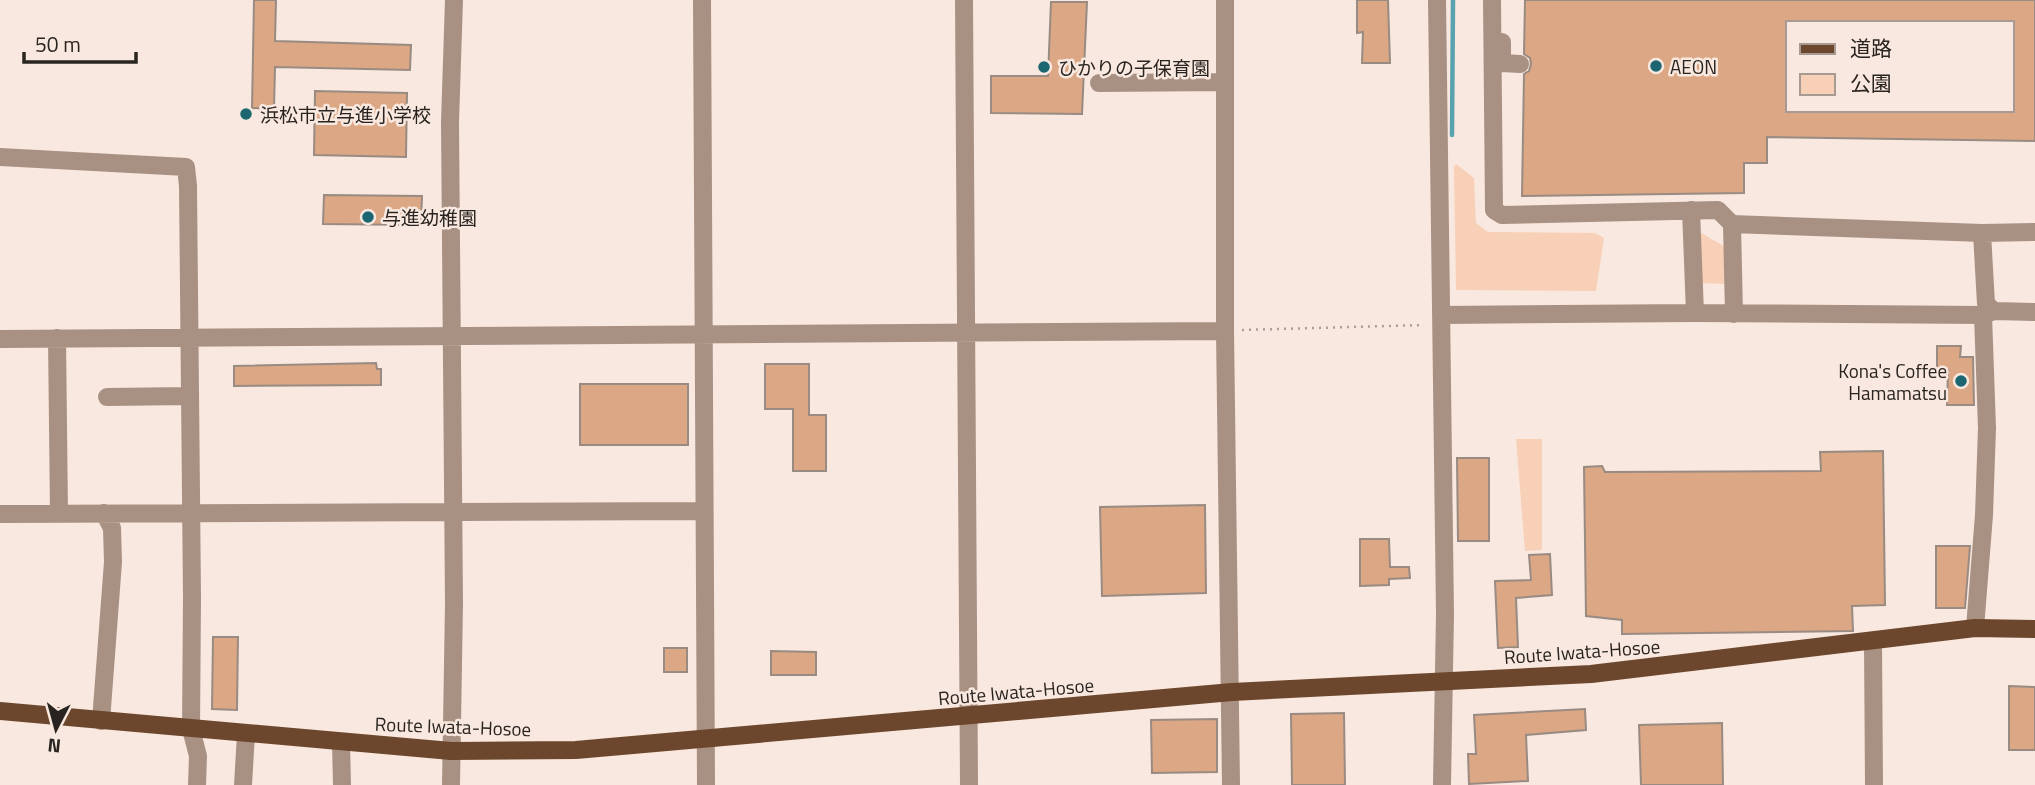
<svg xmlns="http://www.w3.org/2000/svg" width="2035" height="785" font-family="'Titillium Web','Noto Sans JP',sans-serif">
<rect width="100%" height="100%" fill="#f9e8df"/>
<path fill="#f7d0b7" d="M1456 164 1474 178 1476 223 1488 232 1595 233 1604 238 1596 291 1456 290 1454 168Z
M1698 231 1727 248 1726 284 1698 283Z
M1516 439H1542V550L1525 551Z"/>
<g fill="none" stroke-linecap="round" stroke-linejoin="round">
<path stroke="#58a3af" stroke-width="4.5" d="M1452 135 1453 0"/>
</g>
<path fill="#dba785" stroke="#998b82" stroke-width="2" fill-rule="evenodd" d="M254 0H276L275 41 411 45 410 70 275 67 274 109 252 108Z
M1357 0H1388L1390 63H1362L1363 32 1357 33Z
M1525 0H2035V141L1767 137V163H1744V193L1522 196 1524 74 1529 71 1531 64 1530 58 1524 54ZM1788 23H2012V110H1788Z
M1051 2H1087L1082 114 991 113V76H1048Z
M315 91 407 93 406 157 314 155Z
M324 195 422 196 421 225 323 224Z
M1937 346H1961L1960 357H1973L1974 405H1947L1948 370H1937Z
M376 363 377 369H381V385L234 386V366Z
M765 364H809V415H826V471H793V409H765Z
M580 384H688V445H580Z
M1883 451 1885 605 1852 606 1853 631 1622 634V620L1586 616 1584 467 1602 466 1605 472 1821 471 1820 452Z
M1457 458H1489V541H1458Z
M1205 505 1206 593 1102 596 1100 507Z
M1360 539H1389L1390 567H1409L1410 578 1389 579V585L1360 586Z
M1936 546H1970L1965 608H1936Z
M1550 554 1552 595 1516 598 1518 647 1498 648 1495 581 1531 580 1529 555Z
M213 637H238L237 710 212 709Z
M664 648H687V672H664Z
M771 651 816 652V675H771Z
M2009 686 2035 687V750H2009Z
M1585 709 1586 730 1526 735 1528 781 1469 784 1468 754H1476L1474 715Z
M1344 713 1345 785H1292L1291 714Z
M1217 719V772L1152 773 1151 720Z
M1722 723 1723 785H1641L1639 725Z"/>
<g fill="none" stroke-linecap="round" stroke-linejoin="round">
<path stroke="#aa9d96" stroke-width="2.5" stroke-dasharray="2 5" stroke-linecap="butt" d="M1242 330 1424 325"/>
<path stroke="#a89183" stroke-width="18" d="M702 0 706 785
M964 0 969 785
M1225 0V331L1231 785
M1437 0 1445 614 1442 785
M1492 0 1494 210 1502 215 1718 210 1732 224 1982 233 2035 232
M1502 42V63L1520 64
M1099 83 1225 82
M0 157 186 167 188 186 192 597 191 729 198 756 197 785
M1691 210 1695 313
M1732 224 1734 314
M1982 233 1986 304 1994 311
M1441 315 1695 313 1983 315 1994 311 2035 312
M57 338 59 514
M0 339 1225 331
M107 397 189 396
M0 514 704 511
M1975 628 1984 515 1987 428 1983 315
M1873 642 1874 785
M101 721 113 562 112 528 104 513
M341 742 342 785
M243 785 246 734
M451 785 454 603 450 122 454 0"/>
<path stroke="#6d472d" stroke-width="18" d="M0 711 451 751 576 750 1232 692 1591 674 1975 628 2035 629"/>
</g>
<g fill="#1b6671" stroke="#f9e8df" stroke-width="2.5">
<circle cx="1656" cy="66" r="7"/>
<circle cx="1044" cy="67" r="7"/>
<circle cx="246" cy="114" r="7"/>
<circle cx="368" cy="217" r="7"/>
<circle cx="1961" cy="381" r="7"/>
</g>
<g text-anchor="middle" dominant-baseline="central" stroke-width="5" stroke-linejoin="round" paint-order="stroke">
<g font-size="19" fill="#292420" stroke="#f9e8df" text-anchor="start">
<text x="1670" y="66">AEON</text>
<text x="1058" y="67">ひかりの子保育園</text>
<text x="260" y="114">浜松市立与進小学校</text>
<text x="382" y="217">与進幼稚園</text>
<text x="1947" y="370" text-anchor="end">Kona's Coffee<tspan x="1947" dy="22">Hamamatsu</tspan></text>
</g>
<g font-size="19" fill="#292420" stroke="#f9e8df">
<text transform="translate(1582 651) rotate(-4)">Route Iwata-Hosoe</text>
<text transform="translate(1016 691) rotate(-5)">Route Iwata-Hosoe</text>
<text transform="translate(453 726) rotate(2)">Route Iwata-Hosoe</text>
</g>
</g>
<rect x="1786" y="21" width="228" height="91" fill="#f9e8df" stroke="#a69a93" stroke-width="2"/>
<rect x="1800" y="44" width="35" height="10" fill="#6d472d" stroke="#a69a93" stroke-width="2"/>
<text x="1850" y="56" font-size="21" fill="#292420">道路</text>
<rect x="1800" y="74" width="35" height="21" fill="#f7d0b7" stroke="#a69a93" stroke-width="2"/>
<text x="1850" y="91" font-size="21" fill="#292420">公園</text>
<g transform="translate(56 729) rotate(186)" stroke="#f9e8df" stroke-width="5" paint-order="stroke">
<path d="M0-5L12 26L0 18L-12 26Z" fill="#292420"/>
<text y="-10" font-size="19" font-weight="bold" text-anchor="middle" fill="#292420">N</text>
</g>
<path d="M24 52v10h112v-10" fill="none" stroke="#292420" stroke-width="3.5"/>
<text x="35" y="52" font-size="21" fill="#292420" stroke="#f9e8df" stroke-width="5" paint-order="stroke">50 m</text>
</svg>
